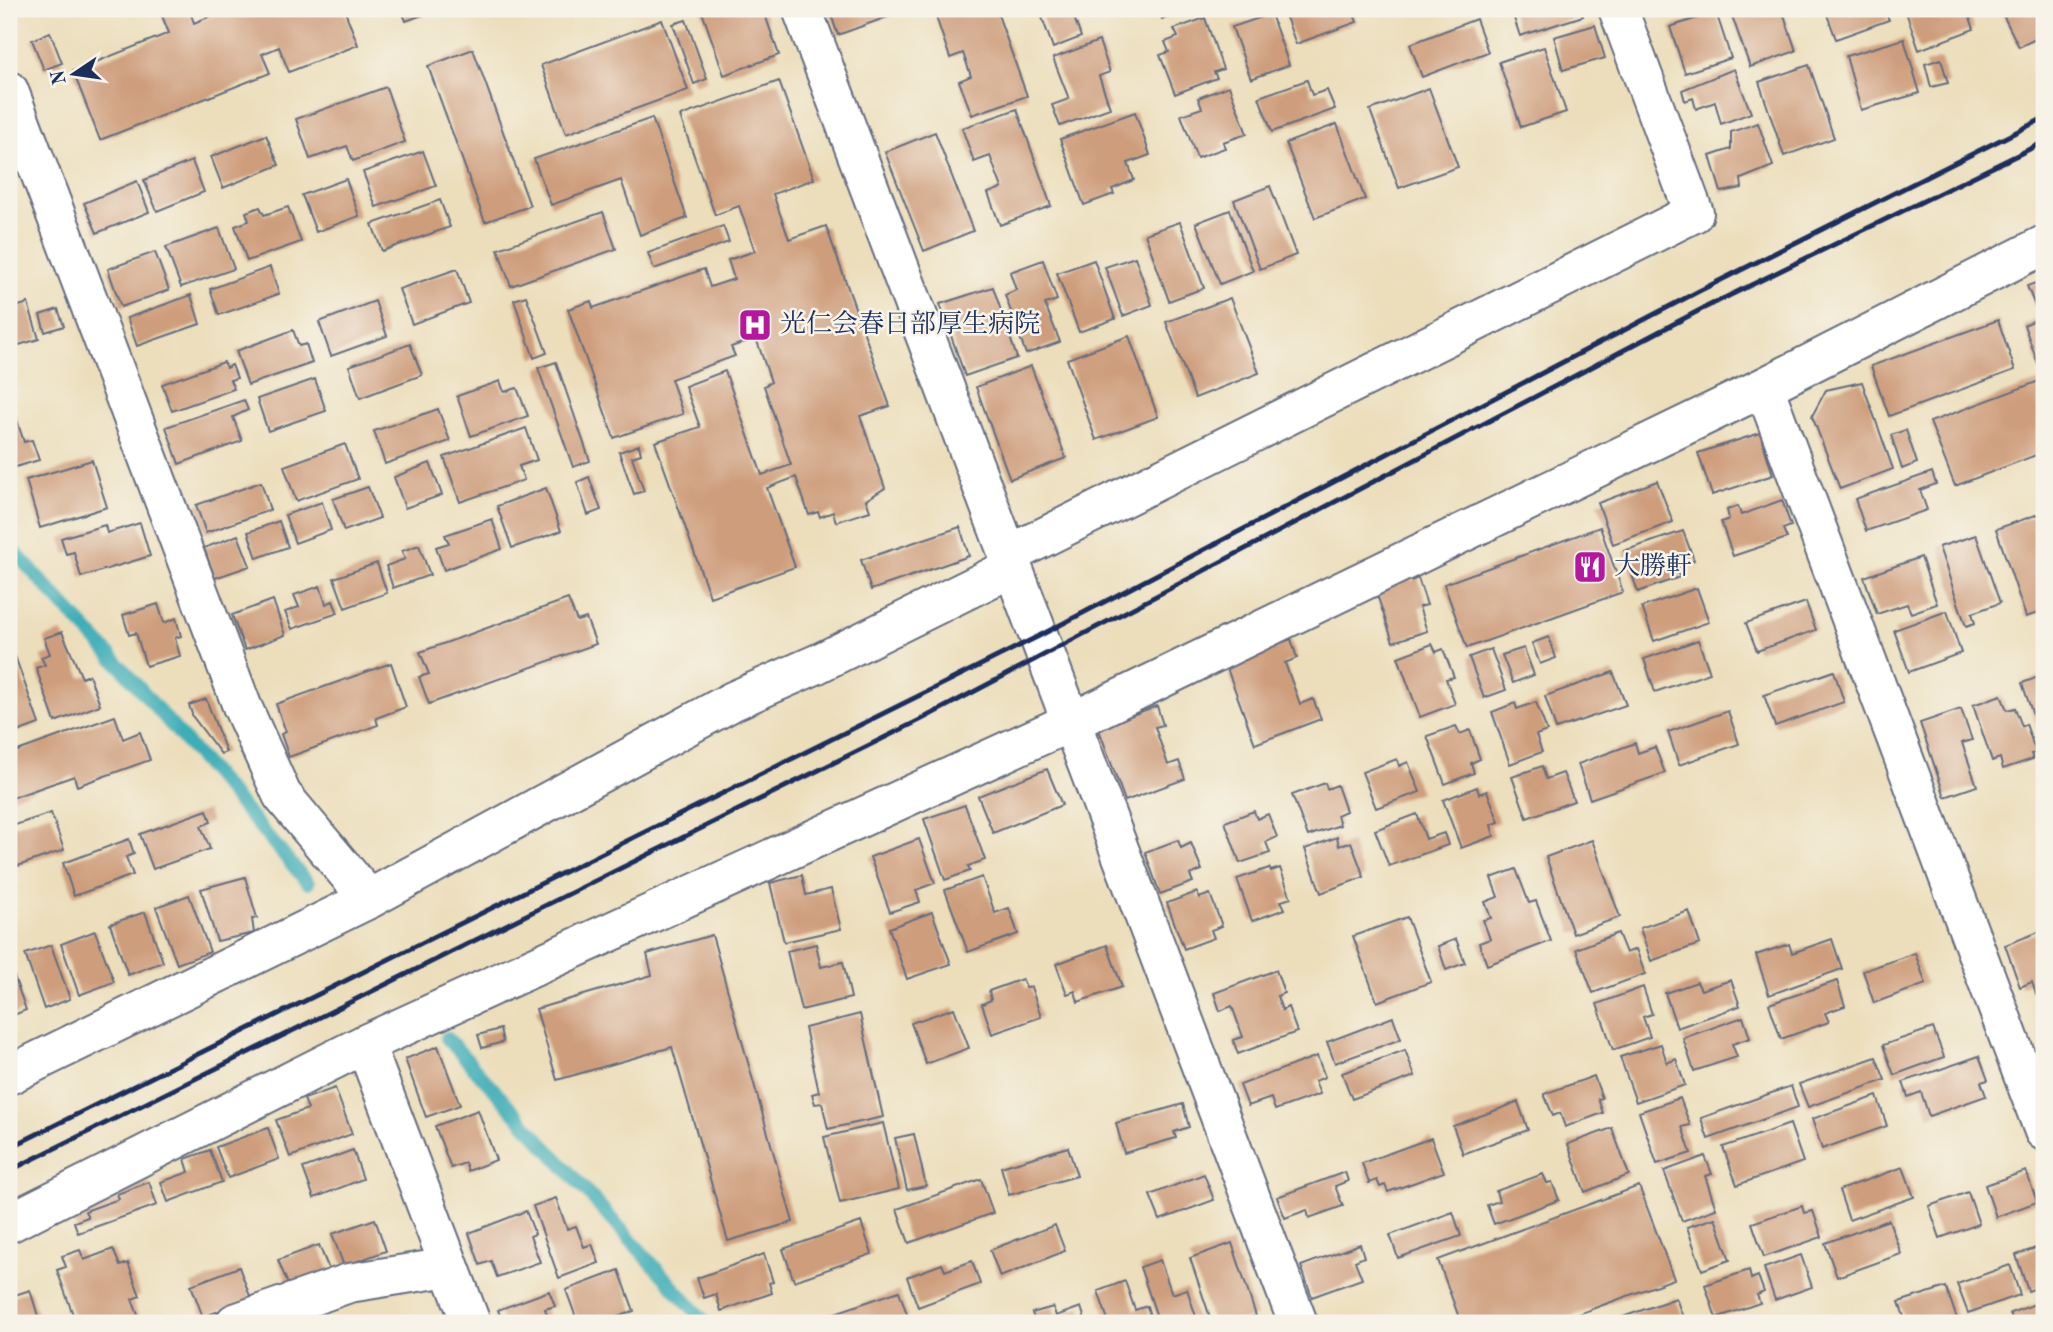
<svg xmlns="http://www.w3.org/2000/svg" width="2053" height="1332" font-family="'Old Standard TT','Noto Serif JP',serif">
<rect width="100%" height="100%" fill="#f7f3e8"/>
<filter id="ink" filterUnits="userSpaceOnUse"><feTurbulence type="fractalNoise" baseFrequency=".0143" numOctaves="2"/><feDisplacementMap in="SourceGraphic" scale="14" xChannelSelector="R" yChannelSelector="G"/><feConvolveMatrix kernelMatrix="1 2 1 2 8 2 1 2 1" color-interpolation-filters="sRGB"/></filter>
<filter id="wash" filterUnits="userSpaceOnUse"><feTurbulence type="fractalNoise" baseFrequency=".00686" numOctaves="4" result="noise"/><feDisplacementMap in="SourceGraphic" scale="28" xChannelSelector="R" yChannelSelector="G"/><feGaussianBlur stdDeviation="1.57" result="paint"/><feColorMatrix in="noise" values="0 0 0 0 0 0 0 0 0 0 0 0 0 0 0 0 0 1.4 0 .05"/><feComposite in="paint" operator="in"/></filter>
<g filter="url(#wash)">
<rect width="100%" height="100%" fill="#ecdebb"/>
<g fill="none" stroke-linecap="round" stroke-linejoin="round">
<path stroke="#3cadb7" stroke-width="14" d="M9 546 122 668 308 883
M447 1038 706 1323"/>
</g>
<g id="blocks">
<path fill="#ce9d7c" d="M164 9H189L194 23 228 9H344L358 45 289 72 279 47 262 54 270 73 100 140 73 71 169 33 160 11Z
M401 9H439L406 21Z
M701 9H763L779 55 724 75Z
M829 9H909L838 35Z
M951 9H996L1027 96 972 115 959 81 971 76 963 53 950 58 935 14Z
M1039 9H1071L1081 37 1053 48Z
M1158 9H1190L1162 19Z
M1283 9H1352L1357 22 1296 44Z
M1511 9H1581L1583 16 1520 36Z
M1742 9H1782L1796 51 1750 67 1731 13Z
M1825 9H1884L1889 20 1836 39Z
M1905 9H1967L1974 29 1919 50Z
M2000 9H2044V35L2019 47Z
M1716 12 1731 58 1685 73 1670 27Z
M1271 14 1289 65 1251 79 1232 27Z
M1205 18 1223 69 1214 72 1217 78 1175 94 1160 55 1169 52 1165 42 1178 37 1174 29Z
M1476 19 1488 52 1422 77 1410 44Z
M662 20 688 90 566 134 541 65Z
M686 20 707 79 694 84 673 24Z
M1595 25 1605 58 1563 70 1554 37Z
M50 32 62 63 44 70 32 40Z
M1904 39 1920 93 1861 110 1846 56Z
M1099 41 1110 72 1099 76 1110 108 1060 126 1052 105 1069 99 1053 58Z
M1544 47 1566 112 1521 127 1499 62Z
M473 49 530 206 485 222 428 66Z
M1941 59 1948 83 1931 87 1925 64Z
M1809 65 1834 138 1784 156 1759 82Z
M1734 69 1751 113 1721 124 1715 102 1696 109 1693 98 1685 101 1682 90Z
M1307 80 1312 95 1327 90 1335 109 1272 132 1259 97Z
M779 81 814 179 773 194 789 239 826 226 890 406 860 416 885 488 866 500 870 511 836 522 833 512 820 517 818 512 809 515 796 477 767 488 795 567 710 597 655 442 700 427 685 386 725 371 762 475 791 465 764 386 771 382 756 338 731 347 735 356 671 379 683 414 614 438 568 309 591 301 593 308 704 269 710 287 734 279 728 260 755 251 739 206 715 215 680 116Z
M1229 86 1247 134 1223 142 1225 148 1197 158 1181 115 1202 108 1198 98Z
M386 87 405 142 353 161 347 146 310 159 296 119Z
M1429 88 1458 167 1399 188 1370 110Z
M1017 109 1051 206 1000 225 988 193 1002 188 990 156 974 162 962 128Z
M1135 112 1150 155 1128 163 1134 180 1112 189 1114 194 1084 205 1060 139Z
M652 118 687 218 640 235 621 180 551 205 534 159Z
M1758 123 1773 166 1741 179 1742 188 1721 192 1710 156 1731 149V132Z
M1337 124 1365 199 1315 218 1286 143Z
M935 132 973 231 924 251 885 152Z
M266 135 279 165 223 188 211 157Z
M423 151 436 186 376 207 363 172Z
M192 161 204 192 157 211 144 180Z
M346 179 359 216 316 232 302 195Z
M137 181 149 212 97 233 84 203Z
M1270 186 1296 255 1260 269 1234 200Z
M440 200 450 227 382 251 372 224Z
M260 207 264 215 288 207 301 242 247 261 235 226 249 221 246 212Z
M1230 210 1253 271 1220 284 1196 223Z
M603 212 616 249 511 286 498 249Z
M1180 222 1204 288 1169 301 1145 234Z
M723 226 729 242 654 269 648 253Z
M219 228 234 269 181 287 166 247Z
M155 252 169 290 121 307 108 269Z
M1135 257 1152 305 1123 316 1105 267Z
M1043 260 1057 300 1045 304 1060 342 1026 354 1005 295 1016 290 1010 272Z
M1094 260 1115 319 1079 332 1057 273Z
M270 267 279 294 219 315 210 289Z
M457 269 469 303 412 324 399 289Z
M2044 280V367L2040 369 2024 325 2040 318 2027 286Z
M993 287 1017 358 965 376 940 304Z
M191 295 200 324 137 346 127 318Z
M526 296 547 353 534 358 514 300Z
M1230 298 1259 373 1195 398 1166 322Z
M375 301 387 336 331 356 319 322Z
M28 303 39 339 9 348V309Z
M58 309 64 326 45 332 40 315Z
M1998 320 2015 370 1889 416 1871 366Z
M293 330 299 346 306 344 312 363 248 385 236 351Z
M1129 336 1158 417 1096 440 1067 359Z
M410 344 422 375 360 398 349 366Z
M224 362 226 368 232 365 237 378 230 380 234 389 172 411 162 384Z
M556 362 590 461 573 467 538 368Z
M1031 366 1066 458 1010 479 976 387Z
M315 379 326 411 268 431 257 399Z
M2042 380 2044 452 1955 486 1930 422Z
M500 381 504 392 517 388 528 416 471 436 457 396Z
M1862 382 1893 469 1840 489 1812 416 1826 390Z
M9 396 24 442 32 440 39 460 9 469Z
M244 400 248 410 233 417 242 441 179 464 166 427Z
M438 409 450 441 385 464 374 431Z
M526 428 537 460 519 466 524 480 460 502 444 457Z
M1906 430 1917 463 1902 469 1891 435Z
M1760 433 1773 475 1712 495 1698 453Z
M345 444 358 479 296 501 284 466Z
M639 445 641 454 632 457 644 491 634 494 619 452Z
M92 460 107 507 40 528 26 480Z
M430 463 442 495 405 508 394 477Z
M1932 472 1936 484 1920 490 1927 510 1866 531 1855 499Z
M589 477 601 510 588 515 577 482Z
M1657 481 1673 522 1613 544 1598 503Z
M261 482 270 510 206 533 196 505Z
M368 487 380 518 344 531 333 499Z
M546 488 561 531 512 548 497 506Z
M1782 500 1791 526 1783 529 1787 538 1733 556 1721 522 1729 519 1727 510 1738 506 1741 515Z
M322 502 331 530 295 543 285 515Z
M2044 512V611L2026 617 1996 529Z
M492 519 502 549 444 570 436 547 449 543 445 535Z
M279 521 288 547 257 558 248 532Z
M140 523 150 556 81 577 74 552 66 554 61 538 105 525 107 533Z
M960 527 969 556 871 590 861 560Z
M1600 527 1623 592 1467 648 1444 584Z
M1683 531 1694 560 1677 570 1680 577 1638 592 1624 551Z
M238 535 250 566 215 578 204 548Z
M1976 535 2000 603 1972 613 1975 623 1966 626 1939 547Z
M419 545 430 575 393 588 386 566 405 559 402 551Z
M1921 557 1937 604 1911 613 1907 604 1877 614 1864 577Z
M377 563 387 593 345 608 334 578Z
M1408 572 1411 581 1418 578 1427 605 1419 607 1427 631 1393 642 1373 583Z
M320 586 326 604 333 601 338 613 292 629 285 612 299 607 294 595Z
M1697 588 1709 622 1654 641 1642 607Z
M568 599 577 621 586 618 596 644 429 704 419 677 429 674 420 652Z
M273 600 285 635 245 650 232 615Z
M1806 602 1816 630 1757 651 1746 623Z
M158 604 164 623 176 618 181 636 175 638 180 656 146 666 136 633 129 635 123 615Z
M1947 611 1961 653 1909 672 1894 630Z
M62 632 82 678 89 675 100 705 55 722 36 668 45 665 41 657 50 654 44 638Z
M1549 637 1556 658 1540 664 1532 643Z
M1291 639 1297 658 1285 663 1300 704 1313 699 1321 719 1255 744 1225 663Z
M1698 640 1710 673 1655 692 1644 659Z
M1432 644 1436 652 1443 649 1454 677 1446 679 1455 704 1420 717 1398 657Z
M1524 648 1534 675 1513 683 1502 655Z
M1491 649 1506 690 1484 698 1469 657Z
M15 656 39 724 9 735V658Z
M391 663 406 707 376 718 378 725 289 757 281 734 286 732 276 704Z
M1834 671 1844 702 1775 726 1764 695Z
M1613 672 1626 705 1556 729 1545 696Z
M2044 675V747L2022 683Z
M2001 695 2007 710 2015 708 2022 726 2026 724 2036 753 2031 754 2033 759 2003 769 2000 758 1992 761 1973 705Z
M206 699 226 752 221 754 193 717 189 705Z
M1536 702 1547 731 1536 735 1542 752 1510 764 1492 712 1515 703 1517 709Z
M1157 706 1163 725 1155 727 1168 765 1179 761 1185 779 1125 801 1098 727Z
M1961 709 1972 740 1962 743 1977 786 1945 797 1920 723Z
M1728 711 1739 744 1679 765 1668 732Z
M115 716 123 739 140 732 150 760 77 786 74 776 9 799V754Z
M1456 726 1460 734 1470 730 1480 759 1471 763 1474 773 1445 784 1427 736Z
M1635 743 1638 753 1655 747 1665 773 1590 799 1578 764Z
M1397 759 1399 766 1408 762 1420 792 1376 808 1362 772Z
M1542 766 1546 779 1563 773 1574 801 1527 818 1512 777Z
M1047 769 1062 805 993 833 978 796Z
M1325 783 1327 789 1337 785 1346 811 1337 815 1340 825 1308 836 1292 795Z
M1477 787 1479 794 1487 791 1499 822 1491 825 1494 836 1461 848 1443 800Z
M965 805 985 860 968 866 970 871 945 880 924 819Z
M207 810 211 822 201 826 210 849 153 869 140 834Z
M1254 811 1257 819 1268 814 1277 837 1266 842 1270 853 1240 863 1225 822Z
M51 813 64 850 18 866 9 840V827Z
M1417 814 1426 839 1444 833 1448 845 1389 866 1375 830Z
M1337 837 1339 846 1351 842 1364 877 1321 893 1305 849Z
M129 839 134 854 126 857 133 875 74 896 63 863Z
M919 839 935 883 916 890 920 902 890 912 870 857Z
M1178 840 1181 848 1191 843 1202 870 1190 875 1193 882 1160 894 1145 852Z
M1592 840 1620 917 1573 934 1546 857Z
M1269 868 1271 871 1280 868 1291 898 1281 901 1285 909 1252 921 1237 879Z
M1516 869 1529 903 1536 901 1551 941 1487 965 1479 943 1490 939 1483 920 1491 918 1485 902 1498 897 1491 878Z
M802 875 806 895 831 889 841 929 784 942 770 883Z
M245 877 257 918 252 919 254 933 217 941 201 889Z
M982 877 995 913 1009 908 1018 934 968 952 945 890Z
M1197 892 1199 898 1210 894 1222 926 1211 930 1214 938 1184 949 1167 903Z
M189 895 210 952 177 964 156 907Z
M1689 911 1700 944 1651 961 1640 928Z
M145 912 163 962 128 975 110 924Z
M932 912 951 964 907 979 889 928Z
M1407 917 1431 982 1377 1002 1353 936Z
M2044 930V991L2036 994 2032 982 2020 987 2005 945Z
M95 931 114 982 79 995 61 944Z
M1618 933 1626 953 1636 949 1645 974 1593 993 1576 949Z
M712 935 793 1222 728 1241 672 1047 557 1080 536 1009 652 975 647 954Z
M1456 939 1465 963 1446 970 1438 946Z
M1832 939 1842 969 1769 995 1756 955 1789 944 1792 953Z
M816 944 821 967 843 962 851 998 801 1010 787 951Z
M51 945 70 999 44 1009 25 954Z
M1107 945 1122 987 1078 1002 1075 991 1067 994 1056 964Z
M1915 953 1926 984 1874 1003 1863 971Z
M9 962 26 1010 9 1017Z
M1276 970 1284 993 1277 996 1282 1010 1288 1007 1297 1032 1238 1054 1233 1040 1243 1037 1232 1006 1220 1011 1214 993Z
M1022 979 1026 988 1031 987 1041 1017 992 1034 982 1004 991 1000 989 991Z
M1731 980 1740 1006 1677 1028 1665 993 1697 982 1701 990Z
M1837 981 1845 1006 1825 1013 1829 1022 1781 1039 1769 1004Z
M1643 987 1652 1014 1643 1017 1650 1037 1613 1050 1597 1004Z
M954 1008 969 1048 926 1064 911 1023Z
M860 1014 883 1117 828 1129 822 1103 815 1104 812 1094 819 1092 805 1028Z
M1393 1017 1401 1039 1335 1063 1327 1042Z
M1743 1017 1750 1038 1732 1044 1737 1057 1694 1071 1683 1038Z
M1933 1028 1944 1057 1894 1075 1883 1045Z
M500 1029 503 1042 482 1048 478 1035Z
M1661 1044 1667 1063 1676 1059 1685 1085 1636 1102 1620 1057Z
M438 1046 460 1105 426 1117 405 1059Z
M1405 1050 1415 1076 1352 1099 1342 1073Z
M1317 1056 1325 1077 1315 1081 1320 1094 1275 1110 1271 1098 1248 1106 1240 1085Z
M1979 1056 1988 1080 1981 1082 1986 1096 1929 1116 1921 1092 1908 1097 1903 1082Z
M1876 1057 1885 1080 1808 1107 1799 1084Z
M1594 1076 1602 1098 1598 1099 1603 1113 1565 1127 1560 1113 1553 1116 1544 1094Z
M1791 1086 1798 1107 1708 1139 1701 1118Z
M335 1088 352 1134 290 1157 276 1120 308 1109 304 1099Z
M1877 1096 1887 1126 1822 1149 1812 1119Z
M1680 1098 1690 1125 1682 1127 1691 1153 1657 1164 1639 1112Z
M1518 1102 1528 1130 1463 1154 1453 1126Z
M1183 1104 1189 1127 1174 1132 1176 1138 1124 1153 1116 1123Z
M478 1110 496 1160 468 1171 465 1163 451 1168 435 1126Z
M883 1123 899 1189 840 1203 824 1137Z
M1790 1124 1803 1162 1737 1185 1723 1147Z
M268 1128 279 1159 228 1178 216 1147Z
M1612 1128 1629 1175 1585 1192 1568 1144Z
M914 1134 926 1186 907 1190 895 1138Z
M1431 1138 1444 1172 1388 1192 1385 1185 1380 1187 1377 1180 1369 1183 1362 1163Z
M1068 1147 1077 1176 1009 1195 1001 1167Z
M210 1150 222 1182 168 1202 161 1182 189 1172 185 1159Z
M353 1150 363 1179 314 1198 303 1168Z
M1705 1156 1712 1174 1705 1176 1716 1209 1682 1221 1664 1171Z
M1903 1167 1914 1197 1849 1220 1839 1190Z
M2026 1171 2037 1202 1996 1217 1985 1185Z
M1345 1172 1348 1181 1335 1186 1343 1206 1309 1218 1307 1210 1285 1218 1277 1197Z
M1204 1174 1214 1200 1160 1220 1150 1195Z
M1543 1174 1547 1183 1552 1182 1559 1200 1494 1224 1487 1205 1499 1201 1496 1191Z
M981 1179 993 1213 909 1243 897 1209Z
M149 1182 157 1205 78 1233 74 1222 88 1217 85 1211 119 1199 117 1194Z
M1639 1186 1674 1279 1554 1323H1461L1438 1260Z
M1968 1192 1979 1224 1940 1238 1929 1206Z
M556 1198 567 1229 576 1226 584 1247 592 1244 599 1263 559 1278 533 1206Z
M1802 1206 1804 1213 1813 1211 1822 1237 1764 1257 1752 1223Z
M526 1211 535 1234 530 1236 540 1262 497 1277 491 1261 480 1265 469 1233Z
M1453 1212 1461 1236 1398 1258 1390 1235Z
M1715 1218 1730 1260 1702 1270 1687 1227Z
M375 1219 386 1251 344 1266 332 1234Z
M1889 1220 1901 1254 1837 1277 1825 1243Z
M861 1222 872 1254 794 1281 783 1249Z
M1055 1225 1065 1251 1000 1277 990 1250Z
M1232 1243 1256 1316 1235 1323H1212L1190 1258Z
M1360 1244 1364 1257 1355 1261 1362 1279 1312 1297 1301 1266Z
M319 1245 330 1272 289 1287 278 1260Z
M2044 1245V1286L2028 1291 2016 1255Z
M113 1249 120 1266 128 1263 140 1296 132 1299 141 1323H76L57 1270 66 1267 62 1256 80 1250 84 1260Z
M764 1254 773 1282 769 1283 772 1293 721 1311 716 1294 704 1298 697 1278Z
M1801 1255 1812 1287 1775 1300 1764 1268Z
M1160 1260 1172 1294 1187 1289 1198 1323H1159L1140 1267Z
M972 1261 980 1284 918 1307 907 1277 942 1264 945 1271Z
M2010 1265 2020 1295 1968 1313 1957 1284Z
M239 1267 251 1299 203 1317 191 1285Z
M619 1270 634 1311 601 1323H578L566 1290Z
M1749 1270 1751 1279 1758 1276 1764 1292 1757 1295 1760 1303 1716 1318 1705 1285Z
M1125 1281 1135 1310 1147 1306 1152 1323H1109L1098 1291Z
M1946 1287 1957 1319 1944 1323H1906L1899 1302Z
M30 1290 38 1316 9 1323V1297Z
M549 1291 555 1306 545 1309 550 1323H503L498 1310Z
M899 1291 908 1317 890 1323H836L832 1314Z
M1676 1298 1685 1323H1606Z
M2044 1301V1323H2014L2010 1313Z
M1053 1307 1056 1316 1081 1307 1086 1323H1036L1032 1313Z"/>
</g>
</g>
<g filter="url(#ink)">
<use href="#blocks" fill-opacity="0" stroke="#646c7f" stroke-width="2"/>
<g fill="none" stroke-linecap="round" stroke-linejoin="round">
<defs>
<path id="minor" d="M802 9 1298 1323
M9 91 242 706 282 795 369 899
M1764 387 2044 1131
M1008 555 1694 213 1618 9
M365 1044 471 1323
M9 1075 369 899 733 701 817 664 1013 567
M9 1223 365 1044 1088 714 1764 387 2044 245
M235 1323 349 1283 449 1267"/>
</defs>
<use href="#minor" stroke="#646c7f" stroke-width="42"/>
<use href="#minor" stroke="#fff" stroke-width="38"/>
<path stroke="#1b2f5e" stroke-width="5" d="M9 1148 1039 636 1699 291 2044 118
M9 1171 920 720 1702 309 2044 142"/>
</g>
</g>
<defs>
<symbol id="hospital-square" viewBox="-11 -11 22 22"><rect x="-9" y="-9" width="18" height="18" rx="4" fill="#b5179e" stroke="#f7f3e8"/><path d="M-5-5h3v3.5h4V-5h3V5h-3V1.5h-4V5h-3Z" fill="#fff"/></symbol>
<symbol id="restaurant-square" viewBox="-11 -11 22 22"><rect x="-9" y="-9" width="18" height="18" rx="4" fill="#b5179e" stroke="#f7f3e8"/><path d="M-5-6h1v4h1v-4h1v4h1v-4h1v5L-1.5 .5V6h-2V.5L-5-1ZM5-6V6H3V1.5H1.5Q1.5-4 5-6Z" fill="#fff"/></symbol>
</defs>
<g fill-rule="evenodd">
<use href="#hospital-square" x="736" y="306" width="38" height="38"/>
<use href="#restaurant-square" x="1571" y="548" width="38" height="38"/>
</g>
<g text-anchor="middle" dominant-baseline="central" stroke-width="5" stroke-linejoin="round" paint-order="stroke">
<g font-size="26" fill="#1b2f5e" stroke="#f7f3e8" text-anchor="start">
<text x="780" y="325">光仁会春日部厚生病院</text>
<text x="1614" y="567">大勝軒</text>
</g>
</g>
<rect width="2053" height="1332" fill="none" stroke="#f7f3e8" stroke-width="35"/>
<g transform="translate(74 74) rotate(257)" stroke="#f7f3e8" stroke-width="5" paint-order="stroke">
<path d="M0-5L12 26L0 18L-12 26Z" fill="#1b2f5e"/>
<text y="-10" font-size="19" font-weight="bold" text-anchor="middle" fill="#1b2f5e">N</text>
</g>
</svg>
